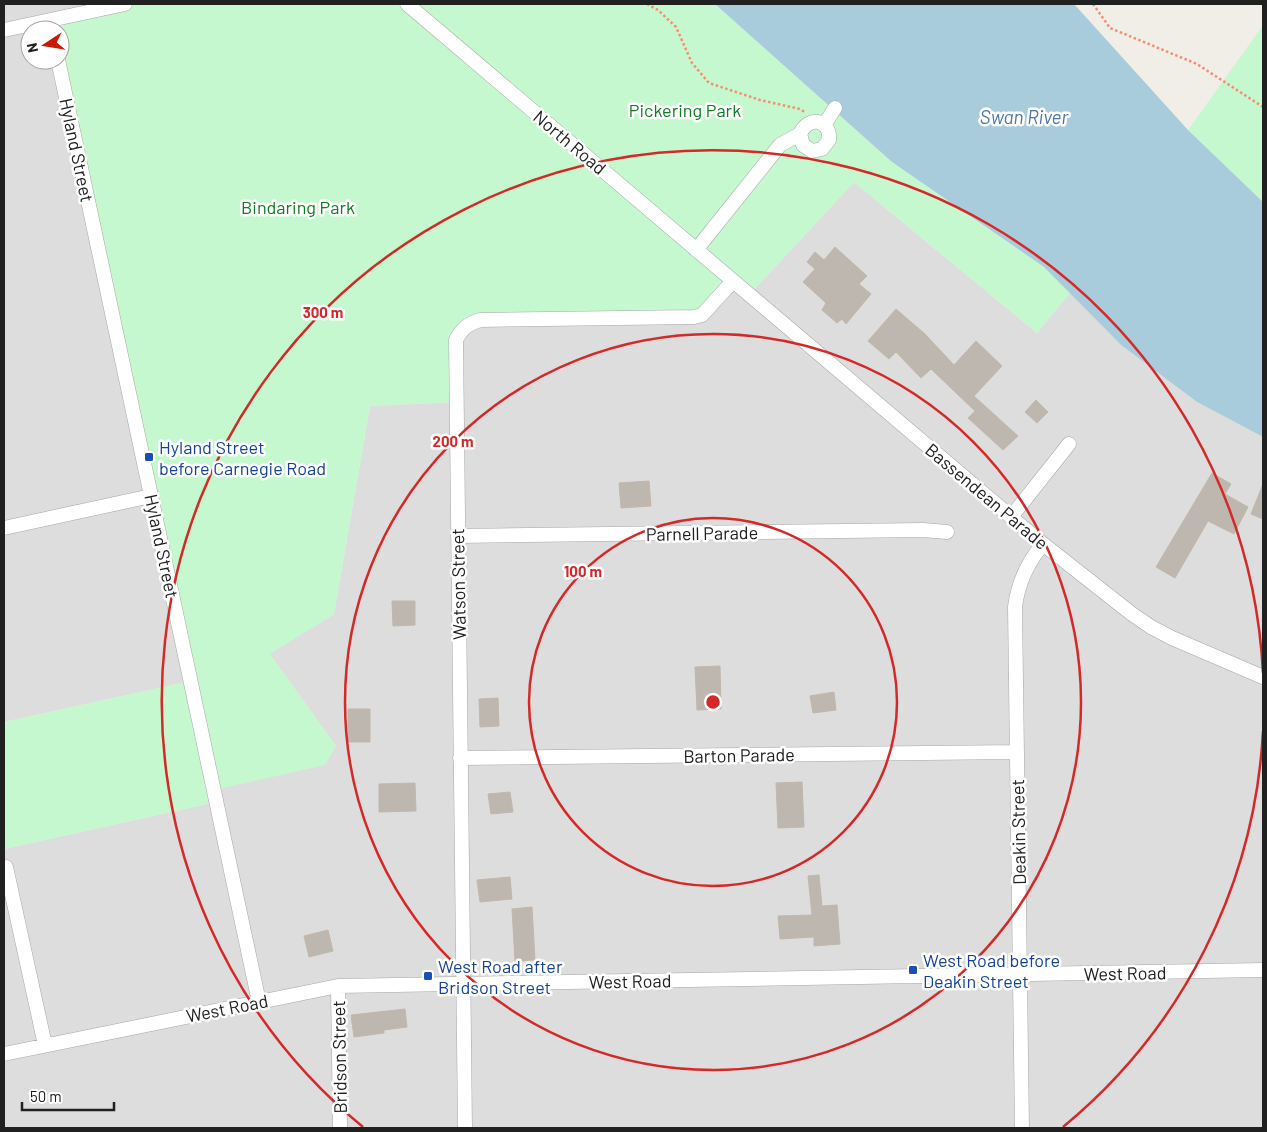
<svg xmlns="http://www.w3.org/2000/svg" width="1267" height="1132" font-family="Barlow,sans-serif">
<rect width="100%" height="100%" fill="#f0eee7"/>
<path fill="#dedddd" d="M4 4H125L50 21 52 30H30V60H58L191 681 4 722Z
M854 182 1037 333 1070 293 1121 345 1197 402 1263 437V1128H4V849L216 802 214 790 336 746 269 654 334 614 370 406 456 402V353L469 323 733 281 749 295Z"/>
<path fill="#c6f8cf" d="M125 4H715L892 162 1044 267 1070 293 1037 333 854 182 749 295 733 282 702 315 480 320 460 331 456 402 370 406 334 614 270 654 336 746 325 765 214 790 216 802 4 849V722L190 681 60 60V30H52L50 20Z
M1263 25V202L1188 130Z"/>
<path fill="#a9ccdc" d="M715 4H1074L1188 130 1263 202V437L1197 402 1121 345 1044 267 892 162Z"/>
<path fill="#bdb7b0" stroke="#c2b7aa" d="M835 247 867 276 859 284 871 294 846 324 842 319 837 323 822 310 826 303 803 282 815 269 807 262 815 252 824 260Z
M896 309 925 334 954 365 976 341 1002 366 974 396 1018 436 1003 450 968 418 975 411 931 369 921 378 896 352 889 359 868 341Z
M1036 400 1048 412 1037 423 1025 412Z
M1212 473 1231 484 1225 494 1248 507 1234 534 1208 521 1175 578 1156 567Z
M649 481 651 506 621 508 619 483Z
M1263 484V519L1251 514Z
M392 601H415V625L393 626Z
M720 666 721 709 697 710 695 667Z
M834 692 836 710 813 713 810 696Z
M498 698 499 726 480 727 479 699Z
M348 709H370V742H348Z
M802 782 804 827 778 828 776 783Z
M415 783 416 811 379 812V784Z
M510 792 513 812 491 814 488 794Z
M819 875 822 906 837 905 840 944 814 946V937L780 939 778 916 812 915 808 876Z
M510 877 512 899 480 902 477 880Z
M532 907 535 960 515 961 512 909Z
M328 930 333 951 309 957 304 936Z
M405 1009 407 1027 384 1030V1033L354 1037 351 1015Z"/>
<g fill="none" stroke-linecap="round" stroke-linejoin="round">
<defs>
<path id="minor" d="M407 4 1043 544 1132 614 1151 627 1172 638 1263 677
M4 30 125 4
M58 60 259 1002
M824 125 835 108
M696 250 780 145 800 134C808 115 831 119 829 140L822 149 812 151 803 145 800 134
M1011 517 1069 444
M4 528 151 496
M458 536 923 530 947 532
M460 758 1017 752
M6 867 45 1045
M338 986 340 1128
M4 1054 338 986 1263 970
M465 1128 456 340C462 328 468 324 480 320L694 317 702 315 733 281
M1022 1128 1015 607C1018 583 1027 563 1043 544"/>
</defs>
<use href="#minor" stroke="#a7a7a7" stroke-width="15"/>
<path stroke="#f68d73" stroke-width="2.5" stroke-dasharray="2.5 2.5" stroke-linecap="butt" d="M647 4 658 10 676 27 692 63 709 83 760 100 800 109 806 113
M1093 4 1110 28 1197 64 1263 107"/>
<use href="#minor" stroke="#fff" stroke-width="14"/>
</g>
<g fill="none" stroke="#d62828" stroke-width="2.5">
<circle cx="713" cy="702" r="184"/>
<circle cx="713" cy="702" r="368"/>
<path d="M1263 731A551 551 0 0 1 1063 1127M363 1127A551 551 0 1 1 1263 673"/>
</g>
<g fill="#1a4fb4" stroke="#fff" stroke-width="2">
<rect x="144" y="452" width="10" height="10" rx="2.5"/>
<rect x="908" y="965" width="10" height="10" rx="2.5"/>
<rect x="423" y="971" width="10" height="10" rx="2.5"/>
</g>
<g text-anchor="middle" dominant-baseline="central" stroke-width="5" stroke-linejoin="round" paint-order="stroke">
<g font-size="18" fill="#0f7d23" stroke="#fff">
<text x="685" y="110">Pickering Park</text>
<text x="298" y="207">Bindaring Park</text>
</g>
<g font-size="18" fill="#202020" stroke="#fff">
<text transform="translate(570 142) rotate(40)">North Road</text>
<text transform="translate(77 150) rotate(78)">Hyland Street</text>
<text transform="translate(987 496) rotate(40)">Bassendean Parade</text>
<text transform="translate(702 533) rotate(-1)">Parnell Parade</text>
<text transform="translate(162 546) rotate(78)">Hyland Street</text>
<text transform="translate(458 584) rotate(-91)">Watson Street</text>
<text transform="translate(739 755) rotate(-1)">Barton Parade</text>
<text transform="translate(1018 832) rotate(-91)">Deakin Street</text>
<text transform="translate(1125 973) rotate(-1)">West Road</text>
<text transform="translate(630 981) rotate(-1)">West Road</text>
<text transform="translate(227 1008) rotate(-11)">West Road</text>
<text transform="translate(339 1057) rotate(-91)">Bridson Street</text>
</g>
<g font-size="18" fill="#164399" stroke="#fff" text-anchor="start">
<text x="159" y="447">Hyland Street<tspan x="159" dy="21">before Carnegie Road</tspan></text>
<text x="923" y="960">West Road before<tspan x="923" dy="21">Deakin Street</tspan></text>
<text x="438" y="966">West Road after<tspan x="438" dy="21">Bridson Street</tspan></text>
</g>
<g font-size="19" font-style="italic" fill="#4e75ae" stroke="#fff">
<text x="1024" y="116">Swan River</text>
</g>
</g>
<circle cx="713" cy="702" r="8" fill="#d62828" stroke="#fff" stroke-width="2.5"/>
<g font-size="15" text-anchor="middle" font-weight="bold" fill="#d62828" stroke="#fff" stroke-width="5" stroke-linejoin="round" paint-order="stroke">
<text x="323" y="318">300 m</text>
<text x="453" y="447">200 m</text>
<text x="583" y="577">100 m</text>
</g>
<rect width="1267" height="1132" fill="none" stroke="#202020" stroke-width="10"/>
<g transform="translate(45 45) rotate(258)"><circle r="24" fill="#ffffff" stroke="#a6a6a6"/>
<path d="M0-4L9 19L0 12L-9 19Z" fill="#ca1906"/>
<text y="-8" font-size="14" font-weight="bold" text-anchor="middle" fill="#202020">N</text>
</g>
<path d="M22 1102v8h92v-8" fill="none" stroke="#202020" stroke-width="2.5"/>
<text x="30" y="1102" font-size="15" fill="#202020" stroke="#ffffff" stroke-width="4" paint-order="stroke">50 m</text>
</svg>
